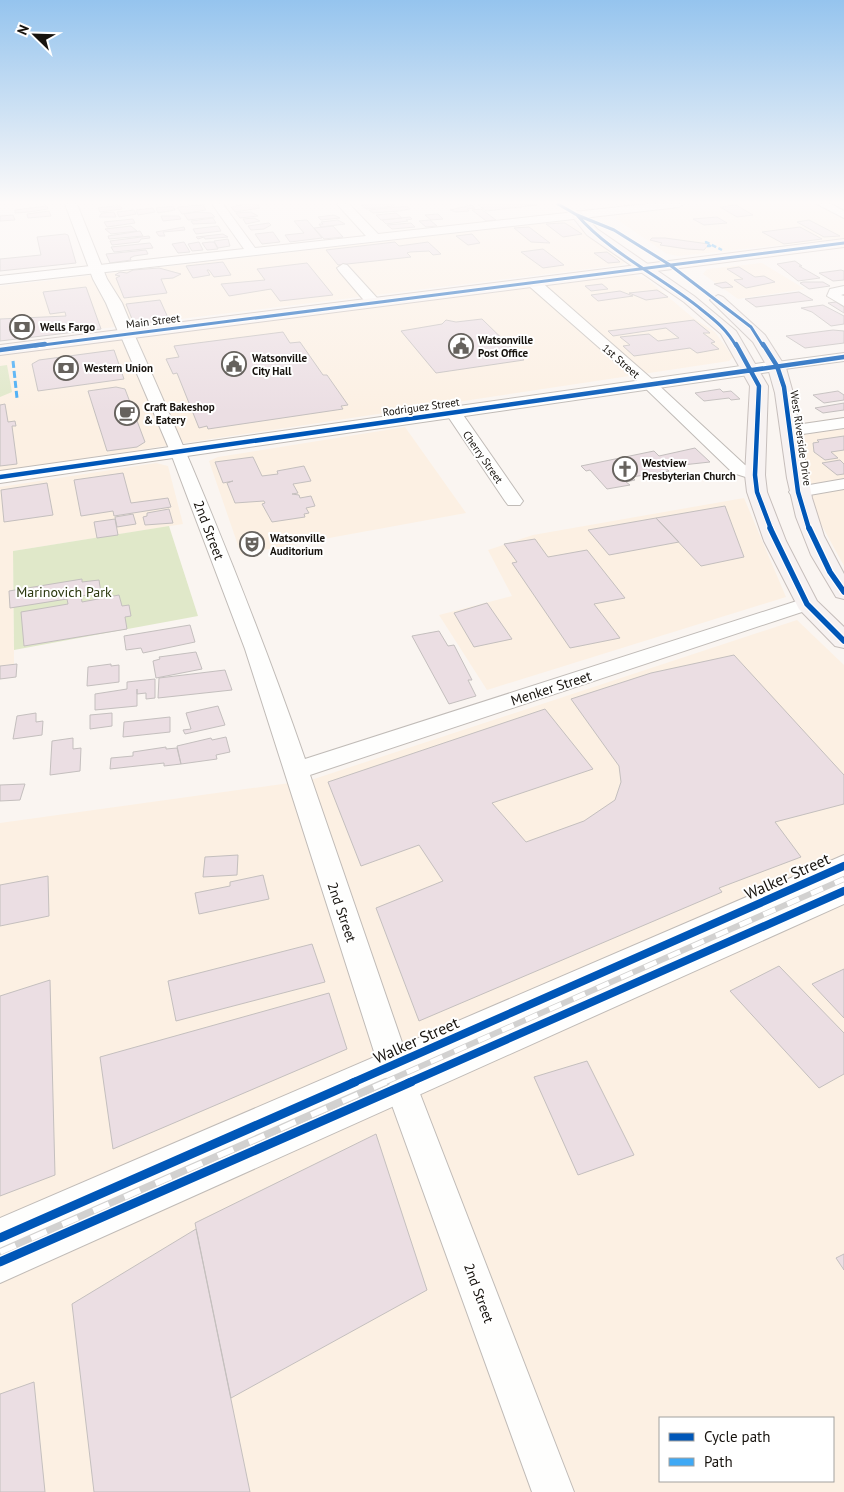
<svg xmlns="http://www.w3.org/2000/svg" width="844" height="1492" font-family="'PT Sans',sans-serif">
<rect width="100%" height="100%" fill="#faf5f1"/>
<path fill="#fcf0e3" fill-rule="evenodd" d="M707 204H817L844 217V238L679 256 667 254 615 218 619 215Z
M560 221 570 222 626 262 621 265 0 341V286Z
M762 263 805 289 738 299 703 274 707 269Z
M632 275 646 278 692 317 715 332 733 357 729 361 0 471V355Z
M844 417V566L815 513 809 493 801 423Z
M405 427 466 513 241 554 209 461 218 457Z
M156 463 168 466 183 524 13 551 14 664 0 666V487Z
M744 498 786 597 487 690 439 615 512 596 488 550 533 535Z
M797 620 844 665V1492H0V823L311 780ZM660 1418H833V1481H660Z"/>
<path fill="#e0e8c9" d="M7 365 12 392 0 397V366Z
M169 526 198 616 14 650 13 551Z"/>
<path fill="#ebdee3" stroke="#c4bfbe" d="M246 204H257L260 208 235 212 231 207Z
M393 204 394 206 366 209 361 205Z
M477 204H537V205L486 211Z
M203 205 206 210 182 214 177 207Z
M472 205 475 208 467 209 469 211 456 212 450 210Z
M736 205 753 215 737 217 720 207Z
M47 206 48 209 29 212 15 213V210Z
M113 206H121L122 209 100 212 98 208Z
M173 206 175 210 158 213 156 208Z
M407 206 410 209 399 211 373 213 369 210Z
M153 208 155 212 138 215 136 210Z
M481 209 496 220 486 221 472 210Z
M134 210 136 214 119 217 117 212Z
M49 211 51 216 28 218 27 214Z
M114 212 116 217H99L102 213Z
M196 212 211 213 215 217 188 220 184 214Z
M251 212 258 216 240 218 236 213Z
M396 213 402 218 381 220 376 215Z
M438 214 443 219 431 220 425 215Z
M13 215 15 220 0 221V216Z
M334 215 340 218 321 220 318 217Z
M161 216H179L181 219 163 221Z
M410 217 412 219 406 220 408 221 386 224 382 220Z
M717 217 727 223 704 225 693 219Z
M213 218 216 223 193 224 191 221Z
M254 218 260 221 246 224 243 219Z
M133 219 135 223 107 227 104 222Z
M307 220 322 238 290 242 285 235 304 233 294 221Z
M338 220 345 224 321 227 319 224H323L321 222Z
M430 220 437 226 426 227 419 221Z
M809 220 840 236 824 237 797 222Z
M269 223 271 225 264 229 251 230 248 226Z
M411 223 415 227 392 229 387 225Z
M562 223H565L582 234 563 237 546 224Z
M131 226 137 231 111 234 105 229Z
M218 226 221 231 196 234 193 229Z
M333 226 343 237 324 239 314 228Z
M184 227 185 230 163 232 165 236H159L156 232Z
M529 227 550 243 531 242 514 228Z
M800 227 822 239 784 244 762 232Z
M140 231 143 236 109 239 108 236Z
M273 232 280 242 262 244 255 234Z
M65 234 68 235 76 263 0 271V259L41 255 37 237Z
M223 234 228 237 205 239 204 237 198 239 196 237Z
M472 234 480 243 468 245 456 236Z
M149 236 150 238 141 239 139 242 112 245 110 241Z
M652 238H665L709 244 704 250 687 249 660 245 662 243 650 240Z
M228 239 230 246 218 248 214 241Z
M184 242 190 252 178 253 172 244Z
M199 242 203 250 192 251 188 244Z
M210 242H214L218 249 207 250 202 243Z
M395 242 399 246 428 242 441 254 433 255 429 251 410 252 407 253 411 257 338 265 326 250Z
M150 243 153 248 114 252 111 247Z
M543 249 564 265 543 268 521 252Z
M146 250 148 254 134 256 130 258 131 260 110 263 106 254Z
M607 252 618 260 620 262 608 263 594 253Z
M795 261 802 266H799L820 278 798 281 777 264Z
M223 262 231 275 214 277 209 270H207L210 275 193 278 186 266Z
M307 263 333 295 280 301 271 289 229 296 221 284 265 280 257 269Z
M739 267 755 277 764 276 775 282 746 288 734 280 743 279 727 269Z
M159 268 181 274 173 278 161 279 167 293 124 298 116 278 120 276 115 275 120 272 127 273 133 270Z
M841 270 844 271V280L833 281 819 273Z
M726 282 733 287 722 288 714 284Z
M803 282H823L830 286 809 289 800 283Z
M602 284 608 289 591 291 585 286Z
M86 287 101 329 0 341V319L66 316 65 312 50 314 43 292Z
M657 290 668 297 646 300 629 293Z
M620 291 633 296 598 301 591 295Z
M799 292 813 300 756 307 745 299Z
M160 300 169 320 134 324 126 304Z
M836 302 844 307V313L828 303Z
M823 305 844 316V324L831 326 812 312 801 308Z
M482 319 524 360 436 373 401 331 442 324 446 320 456 322Z
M694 320 710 333H703L715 342 711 343 719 349 697 353 690 348 634 356 623 346 630 345 620 337 649 334 658 341 679 338 666 328 613 336 608 331Z
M833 330 844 331V343L805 348 786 336Z
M283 332 290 343 300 342 323 375H327L348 405 341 406 343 409 208 429 207 426 199 428 177 373 173 374 166 359 179 357 174 346Z
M114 350 124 379 38 391 32 364 39 360Z
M116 387 125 389 145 442 137 447 107 451 88 391Z
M720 389 723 392 731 391 740 399 731 400 729 398 704 401 695 393Z
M838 391 844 395V400L824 403 813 395Z
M844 403V410L823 413 815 408Z
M5 404 8 422 15 421 16 426H12L17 464 0 466V405Z
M844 436V450L831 452 838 458 825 460 814 452 813 443 819 442 817 440Z
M695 448 710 462 664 467 669 471 632 477 635 480 626 482 630 485 607 489 590 470 586 471 581 466 654 451 659 456Z
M253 457 262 476 278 474 277 471 304 466 311 481 293 484 298 493 292 494 299 495 300 498 311 496 315 506 306 508 309 513 304 514 305 517 272 522 262 504 265 503 264 501 235 503 227 483 233 481 223 483 215 462Z
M840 460 844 464V474L837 475 822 463Z
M123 473 131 503 168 498 171 507 114 516 113 511 81 516 74 480Z
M47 483 53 515 4 522 1 490Z
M725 506 744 557 701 566 656 518Z
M169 509 173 523 145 525 143 517 147 516V513Z
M133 514 136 524 117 527 115 517Z
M656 518 679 542 609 555 588 530Z
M115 519 118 535 97 538 94 522Z
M535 539 548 557 587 550 625 598 594 604 620 638 570 648 512 563 517 562 504 544Z
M82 579V582L99 580 101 593 81 596 82 602 119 595 122 606 129 605 131 616 125 617 127 629 24 646 21 612 68 604 67 599 10 608 9 591Z
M487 603 512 639 474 647 454 613Z
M190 625 195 642 143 653 141 648 126 650 124 636Z
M439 631 448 646 454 645 472 680H468L476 696 449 704 412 636Z
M196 652 202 669 156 678 153 661 160 659 159 657Z
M734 655 844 775V804L775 822 801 857 719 888 722 892 419 1021 376 908 443 881 419 845 361 866 328 782 545 709 593 769 492 803 526 842 584 821 615 800 621 782 619 766 571 699 651 673Z
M17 664 16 677 0 679V666Z
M111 664V666L119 665V682L87 686 88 667Z
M225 670 232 690 158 698 159 678Z
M155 679V698L146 699V693L137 694V689V706L95 710V694L127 689V682Z
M218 706 225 725 185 734 183 730 191 729 186 713Z
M36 713V722L43 721 42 735 13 739 17 716Z
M112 713V726L90 729V715Z
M170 717V732L123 737 124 722Z
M226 737 230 752 216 755 217 759 181 764 177 746 211 738 212 740Z
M73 738V749L81 748 80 771 50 775 52 741Z
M166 747V749L177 748 181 764 164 766V763L110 769 111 758 133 756V752Z
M25 784 20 800 0 801V785Z
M238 855 237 875 203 877 205 857Z
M263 875 269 899 199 914 195 893 230 886V882Z
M48 876 49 916 0 926V885Z
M312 944 325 982 176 1021 168 981Z
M779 966 844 1033V1074L819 1088 730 991Z
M844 969V1018L812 984Z
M50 980 55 1175 0 1196V996Z
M329 993 347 1049 113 1149 100 1057Z
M587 1061 634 1155 578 1175 534 1077Z
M376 1134 427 1290 231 1398 195 1223Z
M196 1229 250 1492H94L72 1304Z
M844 1254V1270L836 1258Z
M34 1382 45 1492H0V1394Z"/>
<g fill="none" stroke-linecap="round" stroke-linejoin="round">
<defs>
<path id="minor" d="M212 204H223L255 248 366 236 337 204H349L378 234 646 204H684L679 207 0 284V276L244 249Z
M817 204H831L844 211V218Z
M343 264 347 265 378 299 380 302 378 305H368L339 271 337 268Z
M534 279 539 280 653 380 745 465 761 471 764 475 761 479 755 480 733 473 643 386 529 286 528 283Z
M844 286V294L841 295 844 296V306L827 296 830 289Z
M127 330 134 334C197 474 255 615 305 759L800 600 807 598 814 600 817 604 814 608 310 775 417 1086 574 1492H532L385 1086 245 649 170 451 120 334Z
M844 353V361L777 370 770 366 777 362Z
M453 407 459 409 523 501 520 505H508L505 501 445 412Z
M844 418V428L789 436 781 431 789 426Z
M844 479V489L798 497 792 496 789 492 792 488 798 487Z"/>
<path id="tertiary" d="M65 204H77L107 279 122 303 135 334 133 337 127 339 119 334 106 303 93 279Z
M777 361 783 362 786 366 783 370 0 483V471Z"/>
<path id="secondary" d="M844 855V879L842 880 844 879V904L0 1283V1218Z"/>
<path id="primary" d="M844 239V247L0 355V345Z"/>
<path id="trunk" d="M577 211 582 212 597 229 694 296 736 331 768 386 765 475 767 492 786 541 817 601 844 627V648L835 646 799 609 764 541 747 492 745 475 750 386 721 334 684 302 587 235 571 215Z
M718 295 723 297 765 335 786 368 793 393 812 498 824 536 844 574V599L836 597 811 555 796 517 787 478 775 393 768 368 753 342 710 300Z"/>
</defs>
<use href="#minor" stroke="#c0bbb7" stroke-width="2"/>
<use href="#tertiary" stroke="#c0bbb7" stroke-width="2"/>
<use href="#secondary" stroke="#c0bbb7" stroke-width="2"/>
<use href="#primary" stroke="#c6bebb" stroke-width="2"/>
<use href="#trunk" stroke="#c6bebb" stroke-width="2"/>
<use href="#minor" fill="#fefefd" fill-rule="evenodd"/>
<use href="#tertiary" fill="#fefefd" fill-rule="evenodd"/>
<use href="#secondary" fill="#fefefd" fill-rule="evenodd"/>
<use href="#primary" fill="#f9f5f4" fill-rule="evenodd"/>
<use href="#trunk" fill="#f7f2f1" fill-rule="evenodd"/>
<defs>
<path id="rail-far1" d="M383 1083 844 879"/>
<path id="rail" d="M0 1252 386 1082"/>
</defs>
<use href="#rail-far1" stroke="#d2d1d0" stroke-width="6"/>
<use href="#rail" stroke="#d2d1d0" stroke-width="8"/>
<use href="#rail-far1" stroke="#fff" stroke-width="4.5" stroke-dasharray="13" stroke-linecap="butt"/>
<use href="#rail" stroke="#fff" stroke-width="5.5" stroke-dasharray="17" stroke-linecap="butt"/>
<path stroke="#3fa9f5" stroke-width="2.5" stroke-dasharray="5 2.5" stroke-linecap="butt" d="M707 246H710L706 242 722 250"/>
<path stroke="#3fa9f5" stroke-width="3" stroke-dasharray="7 3" stroke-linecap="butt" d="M13 361 17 398"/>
<defs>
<path id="cycleway-far4" d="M558 204 577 215 614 230 670 265 751 327 763 346
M577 215C611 254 662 277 702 310 716 321 727 330 736 346
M35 346 844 243"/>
<path id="cycleway-far3" d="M736 344 759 386 755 475 757 492 771 529
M763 344 777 366 784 387 798 492 809 529
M0 350 45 344
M0 477 844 357"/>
<path id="cycleway-far2" d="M770 528 807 604 844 641
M809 528 830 572 844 592"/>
<path id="cycleway-far1" d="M352 1083 844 866
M408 1083 844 891"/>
<path id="cycleway" d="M0 1238 355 1082
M0 1262 411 1082"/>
</defs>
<use href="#cycleway-far4" stroke="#fff" stroke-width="5"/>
<use href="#cycleway-far3" stroke="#fff" stroke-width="6"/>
<use href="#cycleway-far2" stroke="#fff" stroke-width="8"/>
<use href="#cycleway-far1" stroke="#fff" stroke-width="11"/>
<use href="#cycleway" stroke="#fff" stroke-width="12"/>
<use href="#cycleway-far4" stroke="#0057b8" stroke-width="3"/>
<use href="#cycleway-far3" stroke="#0057b8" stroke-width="4.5"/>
<use href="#cycleway-far2" stroke="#0057b8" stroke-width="5.5"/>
<use href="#cycleway-far1" stroke="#0057b8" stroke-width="8"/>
<use href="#cycleway" stroke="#0057b8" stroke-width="9"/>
</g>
<linearGradient id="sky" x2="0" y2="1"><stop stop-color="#95c4ee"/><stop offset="0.49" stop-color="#fdfaf9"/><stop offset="1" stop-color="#fdfaf9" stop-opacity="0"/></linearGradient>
<rect width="844" height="413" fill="url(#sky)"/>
<defs>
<symbol id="bank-ring" viewBox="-11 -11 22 22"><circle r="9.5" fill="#fff" stroke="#66625d" stroke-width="1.5"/><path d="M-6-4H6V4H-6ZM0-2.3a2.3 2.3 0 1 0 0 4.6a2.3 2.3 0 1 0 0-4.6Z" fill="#66625d"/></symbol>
<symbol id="civic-ring" viewBox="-11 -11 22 22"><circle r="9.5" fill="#fff" stroke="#66625d" stroke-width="1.5"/><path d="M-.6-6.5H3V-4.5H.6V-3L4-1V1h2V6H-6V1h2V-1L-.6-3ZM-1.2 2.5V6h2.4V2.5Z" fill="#66625d"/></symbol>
<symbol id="cafe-ring" viewBox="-11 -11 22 22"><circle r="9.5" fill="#fff" stroke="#66625d" stroke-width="1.5"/><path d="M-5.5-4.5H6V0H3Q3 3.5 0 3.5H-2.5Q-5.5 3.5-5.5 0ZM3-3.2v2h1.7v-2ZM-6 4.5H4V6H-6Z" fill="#66625d"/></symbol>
<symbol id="church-ring" viewBox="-11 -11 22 22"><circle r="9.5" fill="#fff" stroke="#66625d" stroke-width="1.5"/><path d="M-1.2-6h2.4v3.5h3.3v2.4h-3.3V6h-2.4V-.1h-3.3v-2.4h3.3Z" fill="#66625d"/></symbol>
<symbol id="theatre-ring" viewBox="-11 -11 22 22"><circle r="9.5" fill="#fff" stroke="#66625d" stroke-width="1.5"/><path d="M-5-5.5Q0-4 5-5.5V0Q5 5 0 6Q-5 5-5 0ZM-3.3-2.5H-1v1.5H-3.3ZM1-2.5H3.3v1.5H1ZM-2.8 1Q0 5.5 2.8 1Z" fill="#66625d"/></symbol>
</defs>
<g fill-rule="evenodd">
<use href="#bank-ring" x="8" y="313" width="28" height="28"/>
<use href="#civic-ring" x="447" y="332" width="28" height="28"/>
<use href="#civic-ring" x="220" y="350" width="28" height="28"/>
<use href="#bank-ring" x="52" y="354" width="28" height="28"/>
<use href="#cafe-ring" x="113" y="399" width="28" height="28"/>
<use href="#church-ring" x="611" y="455" width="28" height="28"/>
<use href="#theatre-ring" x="238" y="530" width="28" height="28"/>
</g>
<g text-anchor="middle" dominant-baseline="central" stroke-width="4" stroke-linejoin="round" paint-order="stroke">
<g font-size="11" fill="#17130e" stroke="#fff">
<text transform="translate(153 321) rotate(-7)">Main Street</text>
<text transform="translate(621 361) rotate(41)">1st Street</text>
<text transform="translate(421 407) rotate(-8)">Rodriguez Street</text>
<text transform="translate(801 438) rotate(82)">West Riverside Drive</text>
<text transform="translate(483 457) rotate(55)">Cherry Street</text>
</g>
<g font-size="11" font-weight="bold" fill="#17130e" stroke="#fff" text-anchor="start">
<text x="40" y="327">Wells Fargo</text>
<text x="478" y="340">Watsonville<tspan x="478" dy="13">Post Office</tspan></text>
<text x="252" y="358">Watsonville<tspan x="252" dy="13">City Hall</tspan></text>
<text x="84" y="368">Western Union</text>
<text x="144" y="407">Craft Bakeshop<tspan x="144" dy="13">&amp; Eatery</tspan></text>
<text x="642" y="463">Westview<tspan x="642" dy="13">Presbyterian Church</tspan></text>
<text x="270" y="538">Watsonville<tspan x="270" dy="13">Auditorium</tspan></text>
</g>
<g font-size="14" fill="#17130e" stroke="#fff">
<text transform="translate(209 530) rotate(69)">2nd Street</text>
<text transform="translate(551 688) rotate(-18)">Menker Street</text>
<text transform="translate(342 912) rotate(71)">2nd Street</text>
<text transform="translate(479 1293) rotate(70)">2nd Street</text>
</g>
<g font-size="14" fill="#2a370e" stroke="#fff">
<text x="64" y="592">Marinovich Park</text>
</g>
<g font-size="16" fill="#17130e" stroke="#fff">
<text transform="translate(787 876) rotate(-24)">Walker Street</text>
<text transform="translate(416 1040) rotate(-24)">Walker Street</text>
</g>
</g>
<rect x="659" y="1417" width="175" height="65" fill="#ffffff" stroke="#a2a19f"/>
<rect x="669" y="1433" width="25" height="8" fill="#0057b8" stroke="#a2a19f"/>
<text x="704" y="1442" font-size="15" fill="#17130e">Cycle path</text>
<rect x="669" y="1458" width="25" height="8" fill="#3fa9f5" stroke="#a2a19f"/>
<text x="704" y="1467" font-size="15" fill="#17130e">Path</text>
<g transform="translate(35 35) rotate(293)" stroke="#ffffff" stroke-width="4" paint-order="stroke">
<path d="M0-4L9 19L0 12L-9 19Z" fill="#17130e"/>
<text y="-8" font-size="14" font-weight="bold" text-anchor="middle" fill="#17130e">N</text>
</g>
</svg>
